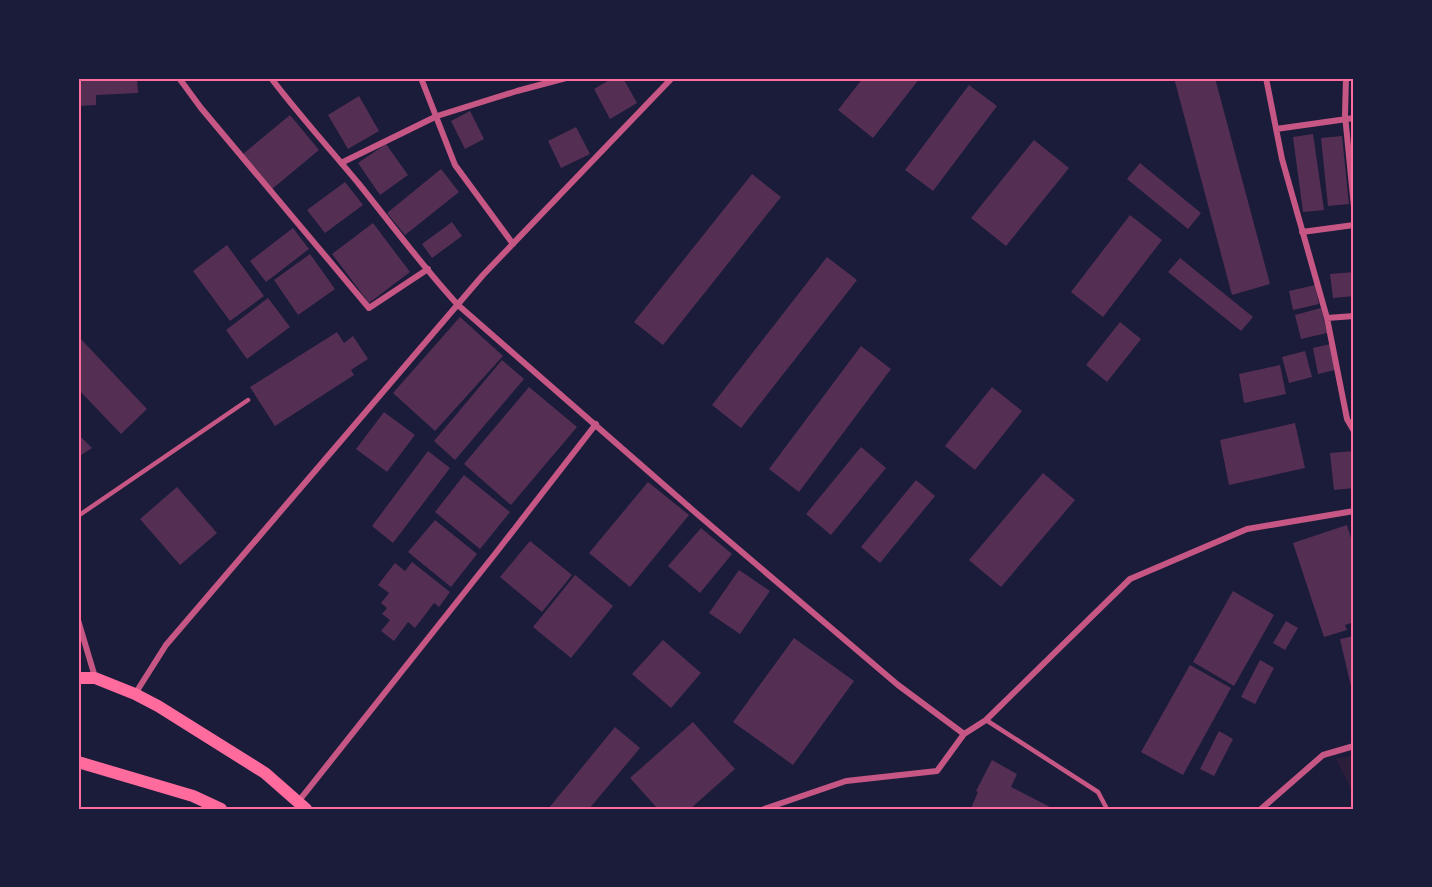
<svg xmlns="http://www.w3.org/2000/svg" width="1432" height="887" font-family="'Work Sans',sans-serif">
<rect width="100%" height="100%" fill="#1b1b3a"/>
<path fill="#2a1e3b" d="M1354 755V795L1336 759Z"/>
<path fill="#542f53" d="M78 78H137L138 93 96 95V105L78 106Z
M613 78H623L637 103 610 119 594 89Z
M863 78H920L873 138 838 110Z
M1174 78H1215L1270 284 1232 295Z
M969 85 997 106 933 191 905 170Z
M359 96 379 131 348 149 328 115Z
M470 111 484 139 465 149 451 121Z
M290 115 319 150 272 189 243 154Z
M576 127 590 154 561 168 548 141Z
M1313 134 1324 210 1303 212 1293 137Z
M1342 136 1349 204 1328 206 1321 138Z
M1034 140 1069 168 1006 246 971 218Z
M386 144 408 175 380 195 358 163Z
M1140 163 1201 213 1188 229 1127 179Z
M441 169 459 192 405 235 387 213Z
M752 174 781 197 663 345 634 322Z
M345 182 363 205 325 233 307 210Z
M1130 215 1162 240 1103 317 1071 292Z
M452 222 462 236 432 258 422 244Z
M373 223 410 272 369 303 332 254Z
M293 228 309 249 266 282 250 261Z
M227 245 264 296 230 321 193 271Z
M310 254 335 289 298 315 274 280Z
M827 257 857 280 741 428 712 405Z
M1180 258 1253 317 1241 331 1168 272Z
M1354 272V296L1333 298 1330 274Z
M1315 285 1319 304 1293 310 1289 291Z
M268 298 290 327 247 359 226 330Z
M1321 308 1327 333 1301 339 1295 315Z
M460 317 503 356 435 431 393 393Z
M1120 322 1141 339 1107 382 1086 365Z
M337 332 344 343 353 336 368 359 351 370 354 375 275 426 250 387Z
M78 336 147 409 121 434 78 389Z
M1330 344 1335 370 1318 374 1313 348Z
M861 346 891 369 799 492 769 469Z
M1305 351 1312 377 1289 383 1282 357Z
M502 360 524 379 455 460 434 441Z
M1280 365 1286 394 1244 403 1239 374Z
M529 387 577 427 511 505 464 464Z
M992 387 1022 411 975 470 945 446Z
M384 412 415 435 387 472 356 449Z
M1295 423 1305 468 1229 485 1220 440Z
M78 434 92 448 78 457Z
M861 447 886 468 831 535 806 514Z
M428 451 450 468 393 543 372 526Z
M1354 451V488L1334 490 1330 453Z
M1043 473 1075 500 1001 587 969 560Z
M464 475 510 512 480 549 435 512Z
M916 480 935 496 880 563 861 547Z
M648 482 689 515 630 587 589 553Z
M177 487 217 533 180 565 140 519Z
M435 520 477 554 451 587 408 552Z
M1347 525 1354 548V622L1345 625 1347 630 1324 637 1293 543Z
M701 528 732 554 700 593 668 566Z
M530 541 572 575 542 612 500 577Z
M412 562 450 592 439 607 434 603 415 628 408 622 394 641 381 631 390 620 382 614 387 608 381 603 389 593 378 585 395 563 405 571Z
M739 570 770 591 740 634 709 613Z
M575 575 613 606 571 658 533 627Z
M1233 591 1274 615 1234 686 1193 662Z
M1286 621 1298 628 1285 650 1273 643Z
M1354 636V695H1353L1340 639Z
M794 638 854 681 793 765 733 722Z
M663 640 701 673 671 708 632 674Z
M1260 660 1274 668 1255 704 1241 697Z
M1190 665 1231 688 1183 775 1141 752Z
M693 722 735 769 690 809H658L630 778Z
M615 727 640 748 589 809H548Z
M1219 731 1233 739 1214 776 1200 769Z
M992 760 1017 774 1011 787 1054 809H973L972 806 978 792 976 791Z"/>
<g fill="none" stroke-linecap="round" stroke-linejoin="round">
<path stroke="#c65784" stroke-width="4.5" d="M78 516 248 400
M986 720 1098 792 1107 809"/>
<path stroke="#c65784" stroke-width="6" d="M179 78 201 108 369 308 428 269
M271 78C299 115 330 149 359 184 391 224 423 267 458 305L696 513 898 685 964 734
M421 78 455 165 513 244
M1266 78 1282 159 1327 318 1347 419 1354 431
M1346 78 1345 115 1354 207
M1276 129 1354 118
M341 163 437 116 517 91 566 78
M1302 232 1354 225
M1327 318 1354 316
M78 620 95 677
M135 694 166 645 483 275 672 78
M298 802 495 554 596 424
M764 809 846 781 937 771 964 734 986 720 1130 579 1247 529 1354 511
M1261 809 1323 755 1354 746"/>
<path stroke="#ff6b9d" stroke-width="12" d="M78 678H95L135 694 158 706 265 773 306 809
M78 762 193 796 221 809"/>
</g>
<rect width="1432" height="887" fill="none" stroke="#1b1b3a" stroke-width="159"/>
<rect x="80" y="80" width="1272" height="728" fill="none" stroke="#ff6b9d" stroke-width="2"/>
</svg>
